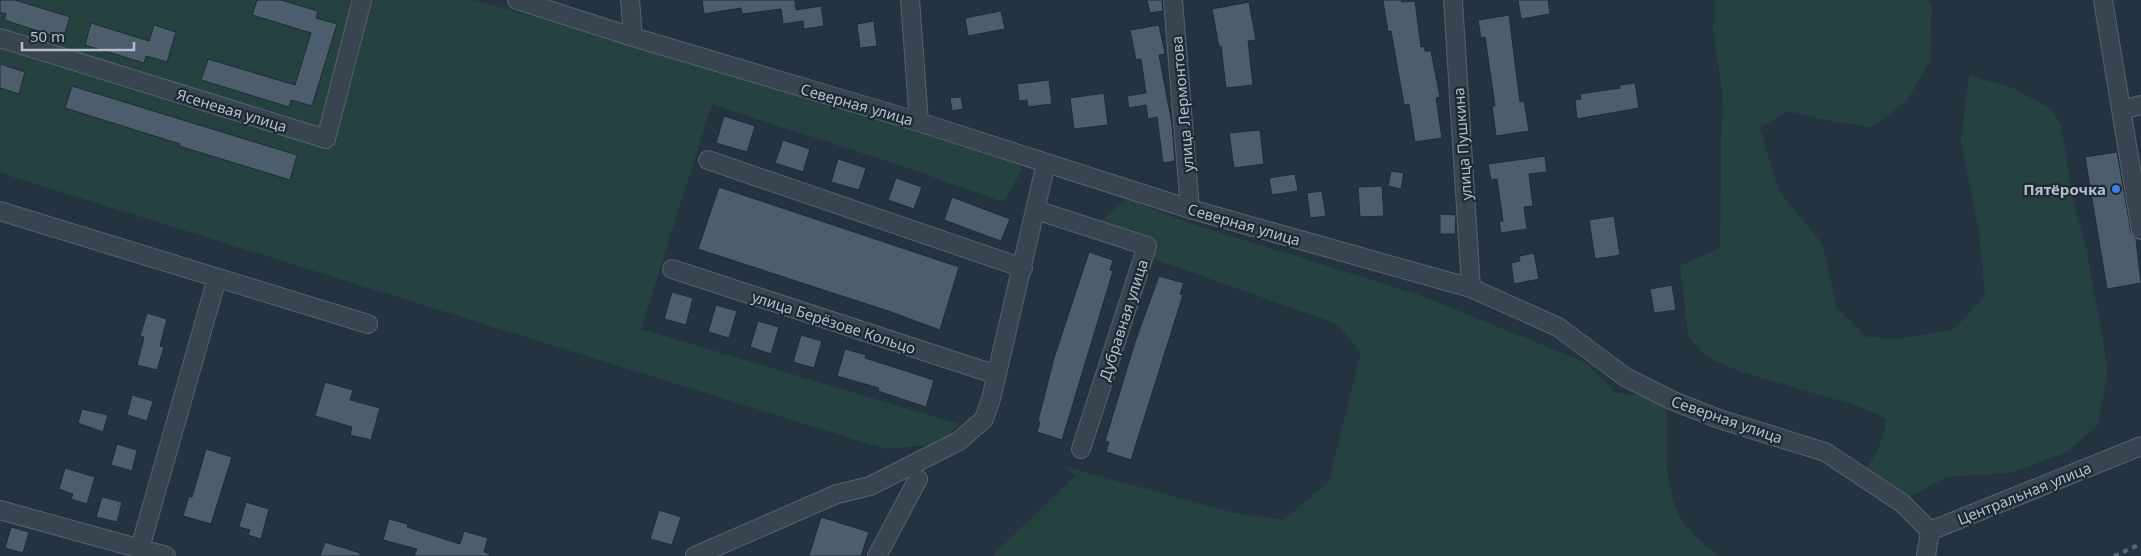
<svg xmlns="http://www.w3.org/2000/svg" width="2141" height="556" font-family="'Noto Sans',sans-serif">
<rect width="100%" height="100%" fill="#233340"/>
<path fill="#254140" d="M0 0H473L919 122 1018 158 1022 170 1003 202 916 171 712 104 641 329 959 424 942 444 885 449 0 173Z
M1715 0H1928L1932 7 1930 61 1907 101 1872 127 1834 122 1788 111 1760 128 1779 191 1823 245 1836 307 1867 337 1898 339 1954 329 1985 296 1979 231 1961 140 1969 75 2013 88 2050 108 2061 124 2074 203 2087 253 2108 369 2098 425 2067 452 2010 473 1946 477 1908 498 1865 471 1878 450 1887 419 1858 406 1744 373 1708 358 1688 337 1680 266 1720 248 1722 90 1713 31Z
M1127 199 1189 223 1417 294 1587 363 1615 393 1653 397 1666 407C1668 441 1662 494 1684 523 1694 537 1707 547 1721 556H992L1076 475 1062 466 1231 512 1284 520 1329 481 1361 353 1337 324 1117 246 1087 232Z"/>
<path fill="#4c5d6b" stroke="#1f2c37" d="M0 0H15L70 17 63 39 4 20 6 14 0 12Z
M257 0H281L318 11 316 18 337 24 312 106 291 100 289 107 201 80 208 59 295 85 311 33 252 15Z
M702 0H795L796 10 821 6 824 26 804 29 803 21 783 24 781 9 742 14 741 8 704 14Z
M1147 0H1162L1163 11 1150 13Z
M1383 0H1401L1402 2 1415 1 1421 47 1424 46 1425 51H1431L1440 97 1436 98 1442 138 1415 142 1409 104 1404 105 1391 31 1388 32Z
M1518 0H1548L1550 14 1521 19Z
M1249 2 1256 40 1248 41 1253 85 1226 88 1221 46 1219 47 1212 9Z
M1001 11 1005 29 968 36 965 18Z
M1509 15 1520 102 1524 101 1529 131 1496 136 1492 106H1495L1485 37 1481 38 1478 20Z
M874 21 877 46 860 48 857 24Z
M91 23 149 41 154 25 176 32 167 62 146 56 144 63 85 45Z
M1159 25 1165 54 1159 55 1172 124 1175 161 1163 163 1157 117 1148 119 1146 105 1129 108 1127 96 1146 93 1141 59 1136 60 1130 30Z
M0 64 25 72 19 94 0 88Z
M1049 80 1052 104 1028 107 1027 100 1019 101 1017 84Z
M1635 83 1639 108 1577 119 1575 100 1581 99 1580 94 1620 88V85Z
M72 86 297 155 290 180 179 146 180 144 65 108Z
M1104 93 1108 125 1074 129 1070 98Z
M961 97 963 109 952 111 950 98Z
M724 116 755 126 747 152 716 143Z
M1260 130 1264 164 1234 168 1229 133Z
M783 140 810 149 803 172 775 163Z
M2117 152 2131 232 2136 239 2141 283 2107 289 2085 157Z
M1545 156 1547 172 1529 174 1533 206 1524 207 1527 229 1501 233 1499 222 1503 221 1497 179 1491 180 1488 164Z
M838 159 866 168 859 190 831 182Z
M1391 171 1404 173 1401 189 1388 186Z
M1295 174 1298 191 1272 195 1269 178Z
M896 178 922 187 914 209 888 200Z
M1382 186 1384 216 1360 217 1358 187Z
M719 187 959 267 940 330 891 312 698 249Z
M1322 191 1326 216 1310 218 1307 193Z
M952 197 1010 219 1001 241 944 220Z
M1440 214 1456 215 1455 234H1440Z
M1614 216 1620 255 1595 259 1589 220Z
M1089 252 1113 260 1110 270 1113 271 1062 440 1037 432 1040 422 1038 421 1054 358Z
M1534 253 1539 279 1514 284 1511 263 1520 261 1519 256Z
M1159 276 1184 283 1180 294 1183 295 1131 460 1106 452 1109 442 1105 441 1135 342Z
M1672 285 1676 310 1654 313 1650 289Z
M672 292 693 298 686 325 664 319Z
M716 305 737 311 729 338 708 332Z
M147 313 167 319 160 346 164 347 157 370 137 365 144 337 140 336Z
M758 321 779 327 771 354 750 347Z
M801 335 822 341 814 368 793 362Z
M845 349 866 355 865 358 934 380 926 407 878 391 879 388 837 376Z
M325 382 353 390 350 400 380 408 371 440 350 435 352 427 315 416Z
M132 395 153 401 147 421 127 415Z
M82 409 108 415 103 432 78 423Z
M117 444 137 450 132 471 111 465Z
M206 449 232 457 211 524 183 516 189 496 192 497Z
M65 468 95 477 87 504 71 499 73 494 59 489Z
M102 497 122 502 117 522 96 517Z
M246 502 269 509 261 539 248 535 250 530 239 527Z
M659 510 681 517 672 545 650 539Z
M821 517 869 532 861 556H809Z
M389 519 408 524 407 527 460 544 464 531 488 538 484 552 490 554 489 556H414L417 549 383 540Z
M11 527 29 532 23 553 5 548Z
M325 542 360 553V556H320Z"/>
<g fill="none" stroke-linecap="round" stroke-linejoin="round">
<defs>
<path id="minor" d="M517 0 633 37 919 122 1190 209 1471 288 1558 327 1625 377 1671 400 1719 419 1825 452 1902 503 1930 531
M630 0 633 37
M910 0 919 122
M1173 0 1190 209
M1453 0 1471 288
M2103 0 2141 230
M0 38 326 139 362 0
M2122 110 2141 105
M708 160 1023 268
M1036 210 1147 246 1081 449
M0 211 368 324
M672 269 997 375
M0 510 166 556
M140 548 217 278
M695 556 837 494 870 486 959 441 984 419 991 399 1046 163
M877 556 918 479
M1926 556 1930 531 2141 446"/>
</defs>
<use href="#minor" stroke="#56626d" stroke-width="20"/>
<use href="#minor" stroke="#384550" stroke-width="18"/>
<path stroke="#596977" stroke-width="4" stroke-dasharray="5 5" stroke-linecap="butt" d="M2114 556 2141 544"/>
</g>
<circle fill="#3f7fe0" stroke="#1d2a35" stroke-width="2" cx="2116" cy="189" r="5"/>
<g text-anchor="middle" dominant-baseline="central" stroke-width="4.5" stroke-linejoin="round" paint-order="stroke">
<g font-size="15" fill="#b4bfca" stroke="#1d2a35">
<text transform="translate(857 104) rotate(16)">Северная улица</text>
<text transform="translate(1182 104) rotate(-95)">улица Лермонтова</text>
<text transform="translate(232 110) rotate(17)">Ясеневая улица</text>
<text transform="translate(1462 144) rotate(-94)">улица Пушкина</text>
<text transform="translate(1244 224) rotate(16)">Северная улица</text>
<text transform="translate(1123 320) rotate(-72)">Дубравная улица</text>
<text transform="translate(834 322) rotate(18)">улица Берёзове Кольцо</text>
<text transform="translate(1727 419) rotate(19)">Северная улица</text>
<text transform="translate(2024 493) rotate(-22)">Центральная улица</text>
</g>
<g font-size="15" font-weight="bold" fill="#b4bfca" stroke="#1d2a35" text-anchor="end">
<text x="2106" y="189">Пятёрочка</text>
</g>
</g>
<path d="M22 42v8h112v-8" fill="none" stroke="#b4bfca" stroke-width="2.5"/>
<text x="30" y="42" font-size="15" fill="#b4bfca" stroke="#1d2a35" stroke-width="4" paint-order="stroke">50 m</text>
</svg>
